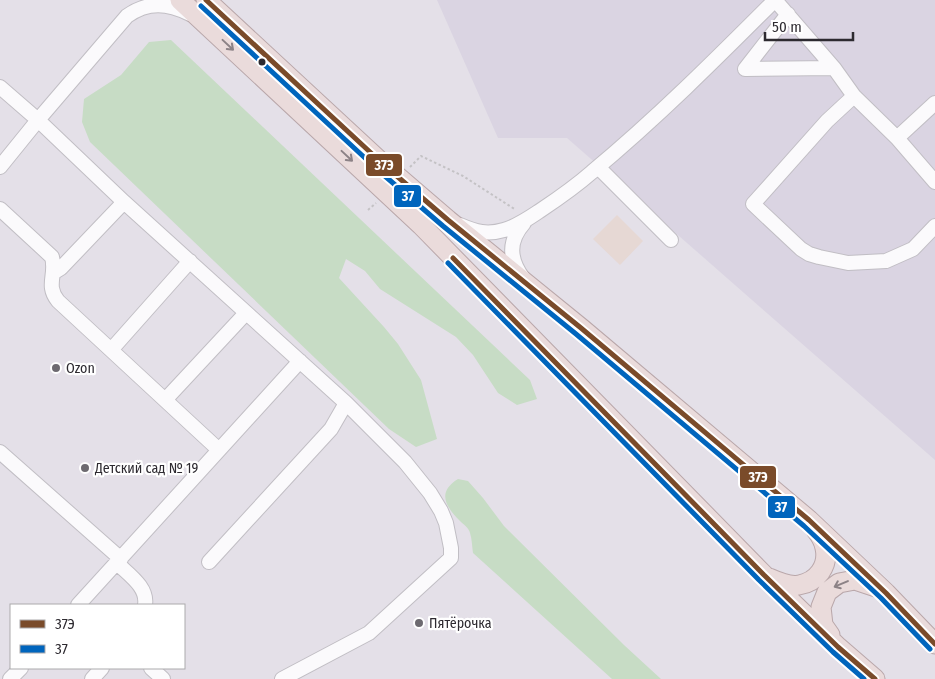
<svg xmlns="http://www.w3.org/2000/svg" width="935" height="679" font-family="'Fira Sans Condensed',sans-serif">
<rect width="100%" height="100%" fill="#e4e0e8"/>
<path fill="#e6d8d4" d="M617 215 643 241 620 265 593 239Z"/>
<path fill="#dad4e2" d="M437 0H935V460L567 138H498Z"/>
<path fill="#c7dcc5" d="M171 40 530 380 537 399 517 405 498 393 473 355 456 337 380 289 365 271 346 259 339 278 384 327 398 344 421 380 437 439 416 447 389 429 90 142 82 122 84 99 121 75 149 42Z
M458 479 468 481 483 498 504 526 624 645 661 679H612L473 553C472 547 472 539 470 533 469 528 463 524 460 521 445 506 437 492 458 479Z"/>
<g fill="none" stroke-linecap="round" stroke-linejoin="round">
<defs>
<path id="minor" d="M775 0 834 68 854 96 897 138 935 182
M745 69 834 68
M745 69 788 14
M0 87 38 120 124 202 346 403 405 462 430 493 441 511 446 523 451 548V558L369 633 282 679
M854 96 827 121 753 204 801 249 809 254 819 257 848 263 886 261 913 249 935 226
M897 138 935 103
M0 167 38 120 127 16C148 1 168 3 190 14
M598 167 671 240
M0 209 52 257C57 275 45 285 58 301L219 450
M460 225C476 232 487 235 504 230 518 226 529 218 541 210 559 198 576 186 592 172 657 118 716 59 775 0
M53 273 61 268 124 202
M523 278C509 259 508 241 524 223
M111 350 190 261
M165 400 246 313
M0 452 121 559
M209 562 331 429 346 403
M117 563C129 575 148 587 145 605
M78 605 300 361
M151 668 163 679
M10 679 21 668
M92 679 102 668"/>
<path id="highway" d="M180 0 421 225 764 575 838 647 875 679
M206 0 384 165 448 220 581 328 809 520 886 593 935 644
M769 578C778 582 789 587 799 585 817 582 829 566 825 548 824 542 820 535 816 530
M830 635 823 625 821 607 827 592 839 583 855 580 876 587"/>
</defs>
<use href="#minor" stroke="#c1bec4" stroke-width="16"/>
<use href="#highway" stroke="#b9a7aa" stroke-width="21"/>
<path stroke="#c4c2c5" stroke-width="2" stroke-dasharray="2.5 2.5" stroke-linecap="butt" d="M410 167 421 156 463 176 516 210
M368 210 376 203"/>
<use href="#minor" stroke="#fbfafc" stroke-width="14"/>
<use href="#highway" stroke="#eadbdb" stroke-width="19"/>
<defs>
<path id="bus-1" d="M206 0 384 165 448 220 581 328 809 520 886 593 935 644
M453 258 764 575 838 647 875 679"/>
<path id="bus-2" d="M201 6 379 171 443 226 576 334 804 526 881 598 930 649
M448 263 759 580 833 652 864 679"/>
</defs>
<use href="#bus-1" stroke="#fff" stroke-width="9"/>
<use href="#bus-2" stroke="#fff" stroke-width="9"/>
<use href="#bus-1" stroke="#7a4b2a" stroke-width="5"/>
<use href="#bus-2" stroke="#0065bd" stroke-width="5"/>
</g>
<defs><path id="oneway-shaft" d="M-6 0H5M1.5-3L5.5 0L1.5 3" fill="none" stroke-width="1.6" stroke-linecap="round" stroke-linejoin="round" transform="scale(1.25)"/></defs>
<g stroke="#8c8286">
<use href="#oneway-shaft" transform="translate(228 45) rotate(43)"/>
<use href="#oneway-shaft" transform="translate(347 156) rotate(43)"/>
<use href="#oneway-shaft" transform="translate(841 584) rotate(157)"/>
</g>
<circle fill="#2d2a30" stroke="#fff" stroke-width="2" cx="262" cy="62" r="4.5"/>
<g fill="#6d6a70" stroke="#fff" stroke-width="2">
<circle cx="56" cy="368" r="5"/>
<circle cx="85" cy="468" r="5"/>
<circle cx="419" cy="623" r="5"/>
</g>
<g text-anchor="middle" dominant-baseline="central" stroke-width="4.5" stroke-linejoin="round" paint-order="stroke">
<g font-size="14" fill="#2d2a30" stroke="#fff" text-anchor="start">
<text x="66" y="368">Ozon</text>
<text x="95" y="468">Детский сад № 19</text>
<text x="429" y="623">Пятёрочка</text>
</g>
</g>
<g stroke="#fff" stroke-width="2">
<rect x="365" y="153" width="38" height="24" rx="5" fill="#7a4b2a"/>
<rect x="393" y="184" width="29" height="24" rx="5" fill="#0065bd"/>
<rect x="739" y="465" width="38" height="24" rx="5" fill="#7a4b2a"/>
<rect x="767" y="495" width="29" height="24" rx="5" fill="#0065bd"/>
</g>
<g font-size="14" text-anchor="middle" font-weight="bold" fill="#fff">
<text x="384" y="170">37Э</text>
<text x="408" y="201">37</text>
<text x="758" y="482">37Э</text>
<text x="781" y="512">37</text>
</g>
<rect x="10" y="604" width="175" height="65" fill="#ffffff" stroke="#abaaac"/>
<rect x="20" y="620" width="25" height="8" fill="#7a4b2a" stroke="#abaaac"/>
<text x="55" y="629" font-size="15" fill="#2d2a30">37Э</text>
<rect x="20" y="645" width="25" height="8" fill="#0065bd" stroke="#abaaac"/>
<text x="55" y="654" font-size="15" fill="#2d2a30">37</text>
<path d="M765 32v8h88v-8" fill="none" stroke="#2d2a30" stroke-width="2.5"/>
<text x="772" y="32" font-size="15" fill="#2d2a30" stroke="#ffffff" stroke-width="4" paint-order="stroke">50 m</text>
</svg>
